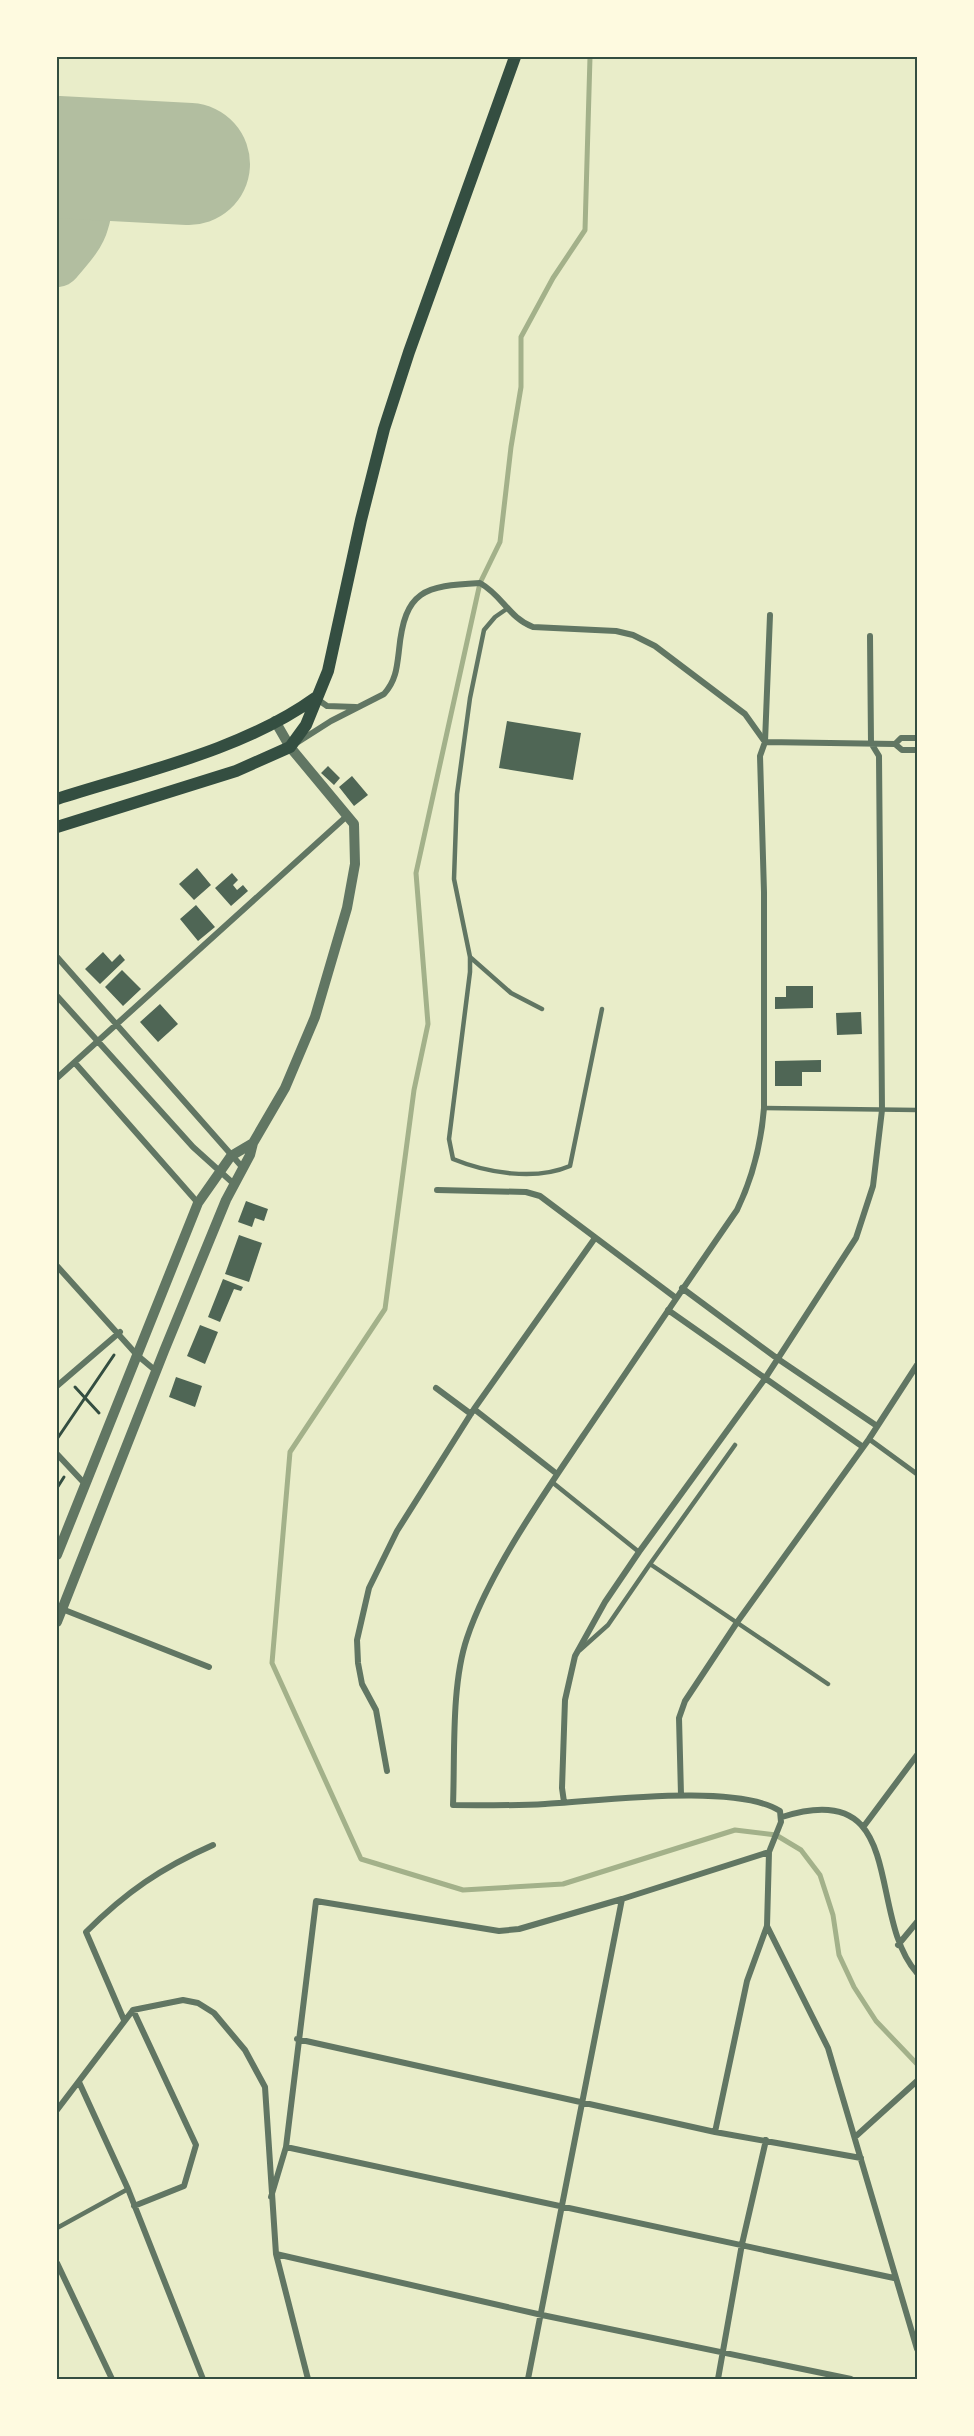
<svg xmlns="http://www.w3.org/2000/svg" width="974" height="2436" font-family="Rubik,sans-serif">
<rect width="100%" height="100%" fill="#e9edc9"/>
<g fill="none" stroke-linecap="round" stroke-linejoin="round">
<path stroke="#a3b18a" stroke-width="5" d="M590 57 585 230 553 278 521 337V387L511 447 500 542 480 583 416 873 428 1024 414 1090 385 1309 290 1452 272 1663 361 1859 463 1890 563 1884 735 1830 776 1835 801 1850 820 1875 833 1915 839 1955 854 1987 876 2021 917 2064"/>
<path stroke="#b2bea0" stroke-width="50" d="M57 162C79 171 92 199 84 222 80 237 67 250 57 262"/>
<path stroke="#b2bea0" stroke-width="122" d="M57 157 189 164"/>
</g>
<path fill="#4f6655" d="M507 721 581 733 573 780 499 768Z
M328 766 340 778 334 785 321 773Z
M352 776 368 795 354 806 339 787Z
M197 868 211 885 194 900 179 884Z
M232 873 238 880 233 885 237 890 243 885 248 891 231 906 215 888Z
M196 905 215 927 198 941 180 919Z
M103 952 112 962 120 954 125 960 100 984 85 969Z
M122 970 141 989 123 1006 105 987Z
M786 986H813V1008L775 1009V997H786Z
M160 1004 178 1024 158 1042 140 1022Z
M861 1012 862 1034 837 1035 836 1013Z
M821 1060V1072H802V1086H775V1061Z
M246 1201 268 1209 264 1221 255 1218 252 1227 238 1222Z
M239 1235 262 1243 249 1282 225 1274Z
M223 1279 243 1287 241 1291 234 1289 220 1322 208 1317Z
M200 1325 218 1332 205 1364 187 1356Z
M176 1377 202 1386 195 1407 169 1397Z"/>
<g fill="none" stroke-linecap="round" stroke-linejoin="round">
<path stroke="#344e41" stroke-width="3" d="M75 1387 99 1413
M57 1439 114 1355
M57 1488 64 1477"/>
<path stroke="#617663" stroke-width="4.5" d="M508 608 495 617 484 630 470 698 457 794 454 879 470 957V972L449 1139 453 1159C487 1173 535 1181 570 1166L602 1009
M470 957 511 993 542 1009
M764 1108 917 1110
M552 1482 639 1552
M650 1564 735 1445
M580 1650 608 1625 650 1564 828 1684
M57 2228 128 2189"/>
<path stroke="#617663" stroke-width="5" d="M869 1439 917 1474"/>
<path stroke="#617663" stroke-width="6" d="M317 699 327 706 356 707
M298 742 331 721 384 694C396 681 397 667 399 650 405 590 424 586 480 583 503 596 509 618 533 627L616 631 633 635 655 646 745 714 765 742
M765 742 895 744 902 750H917
M895 744 901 738H917
M57 957 243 1168
M57 996 193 1147 234 1184
M75 1063 198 1203
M57 1078 348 815
M437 1190 526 1192 540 1196 676 1298
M57 1266 137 1355 156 1371
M682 1288 778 1359 877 1426
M668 1310 863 1447
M57 1386 120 1332
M436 1388 471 1414
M474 1409 557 1474
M57 1454 85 1484
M62 1609 209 1667
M387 1771 376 1710 362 1684 358 1663 357 1640 369 1588 397 1531 474 1409 595 1238
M681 1795 679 1718 685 1701 738 1621 869 1439 917 1365
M564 1802 562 1788 565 1700 575 1656 605 1602 639 1552 764 1380 856 1238 873 1186 882 1110 879 756 871 743 870 636
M782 1817C910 1776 865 1915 917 1973
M864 1826 917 1755
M767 1926 828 2048 917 2349
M898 1945 917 1922
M133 2010 196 2145 184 2186 134 2206
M124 2020 86 1932C126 1892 161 1868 213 1845
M297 2039 715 2132 861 2158
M79 2082 128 2189 203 2379
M57 2110 133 2010 183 2000 198 2003 214 2013 245 2050 265 2087 276 2254 308 2379
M715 2132 747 1981 767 1926 769 1852 781 1822 780 1811C736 1783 600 1801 545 1804 515 1806 484 1805 453 1805 455 1755 451 1685 467 1638 489 1572 544 1494 583 1436 634 1361 685 1285 737 1210 753 1177 761 1145 764 1108V892L760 756 765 742 770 615
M855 2137 917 2081
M286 2147 894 2278
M271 2197 286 2147 316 1901 499 1931 519 1929 622 1899 769 1852
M276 2254 542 2315 851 2379
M57 2263 112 2379
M528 2379 622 1899
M718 2379 742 2244 766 2140"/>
<path stroke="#617663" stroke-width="10" d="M57 1555 198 1203 231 1156 253 1143
M57 1622 164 1351 226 1200 250 1155 253 1143 285 1088 315 1017 347 908 355 864 354 824 290 747 275 721"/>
<path stroke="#344e41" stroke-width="12" d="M57 799C141 772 243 750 315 698
M57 827 236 771 290 747 306 725 328 671 361 520 384 429 409 352 515 57"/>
</g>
<rect width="974" height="2436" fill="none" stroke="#fefae0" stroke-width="117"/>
<rect x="58" y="58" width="858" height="2320" fill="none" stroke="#344e41" stroke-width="2"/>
</svg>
